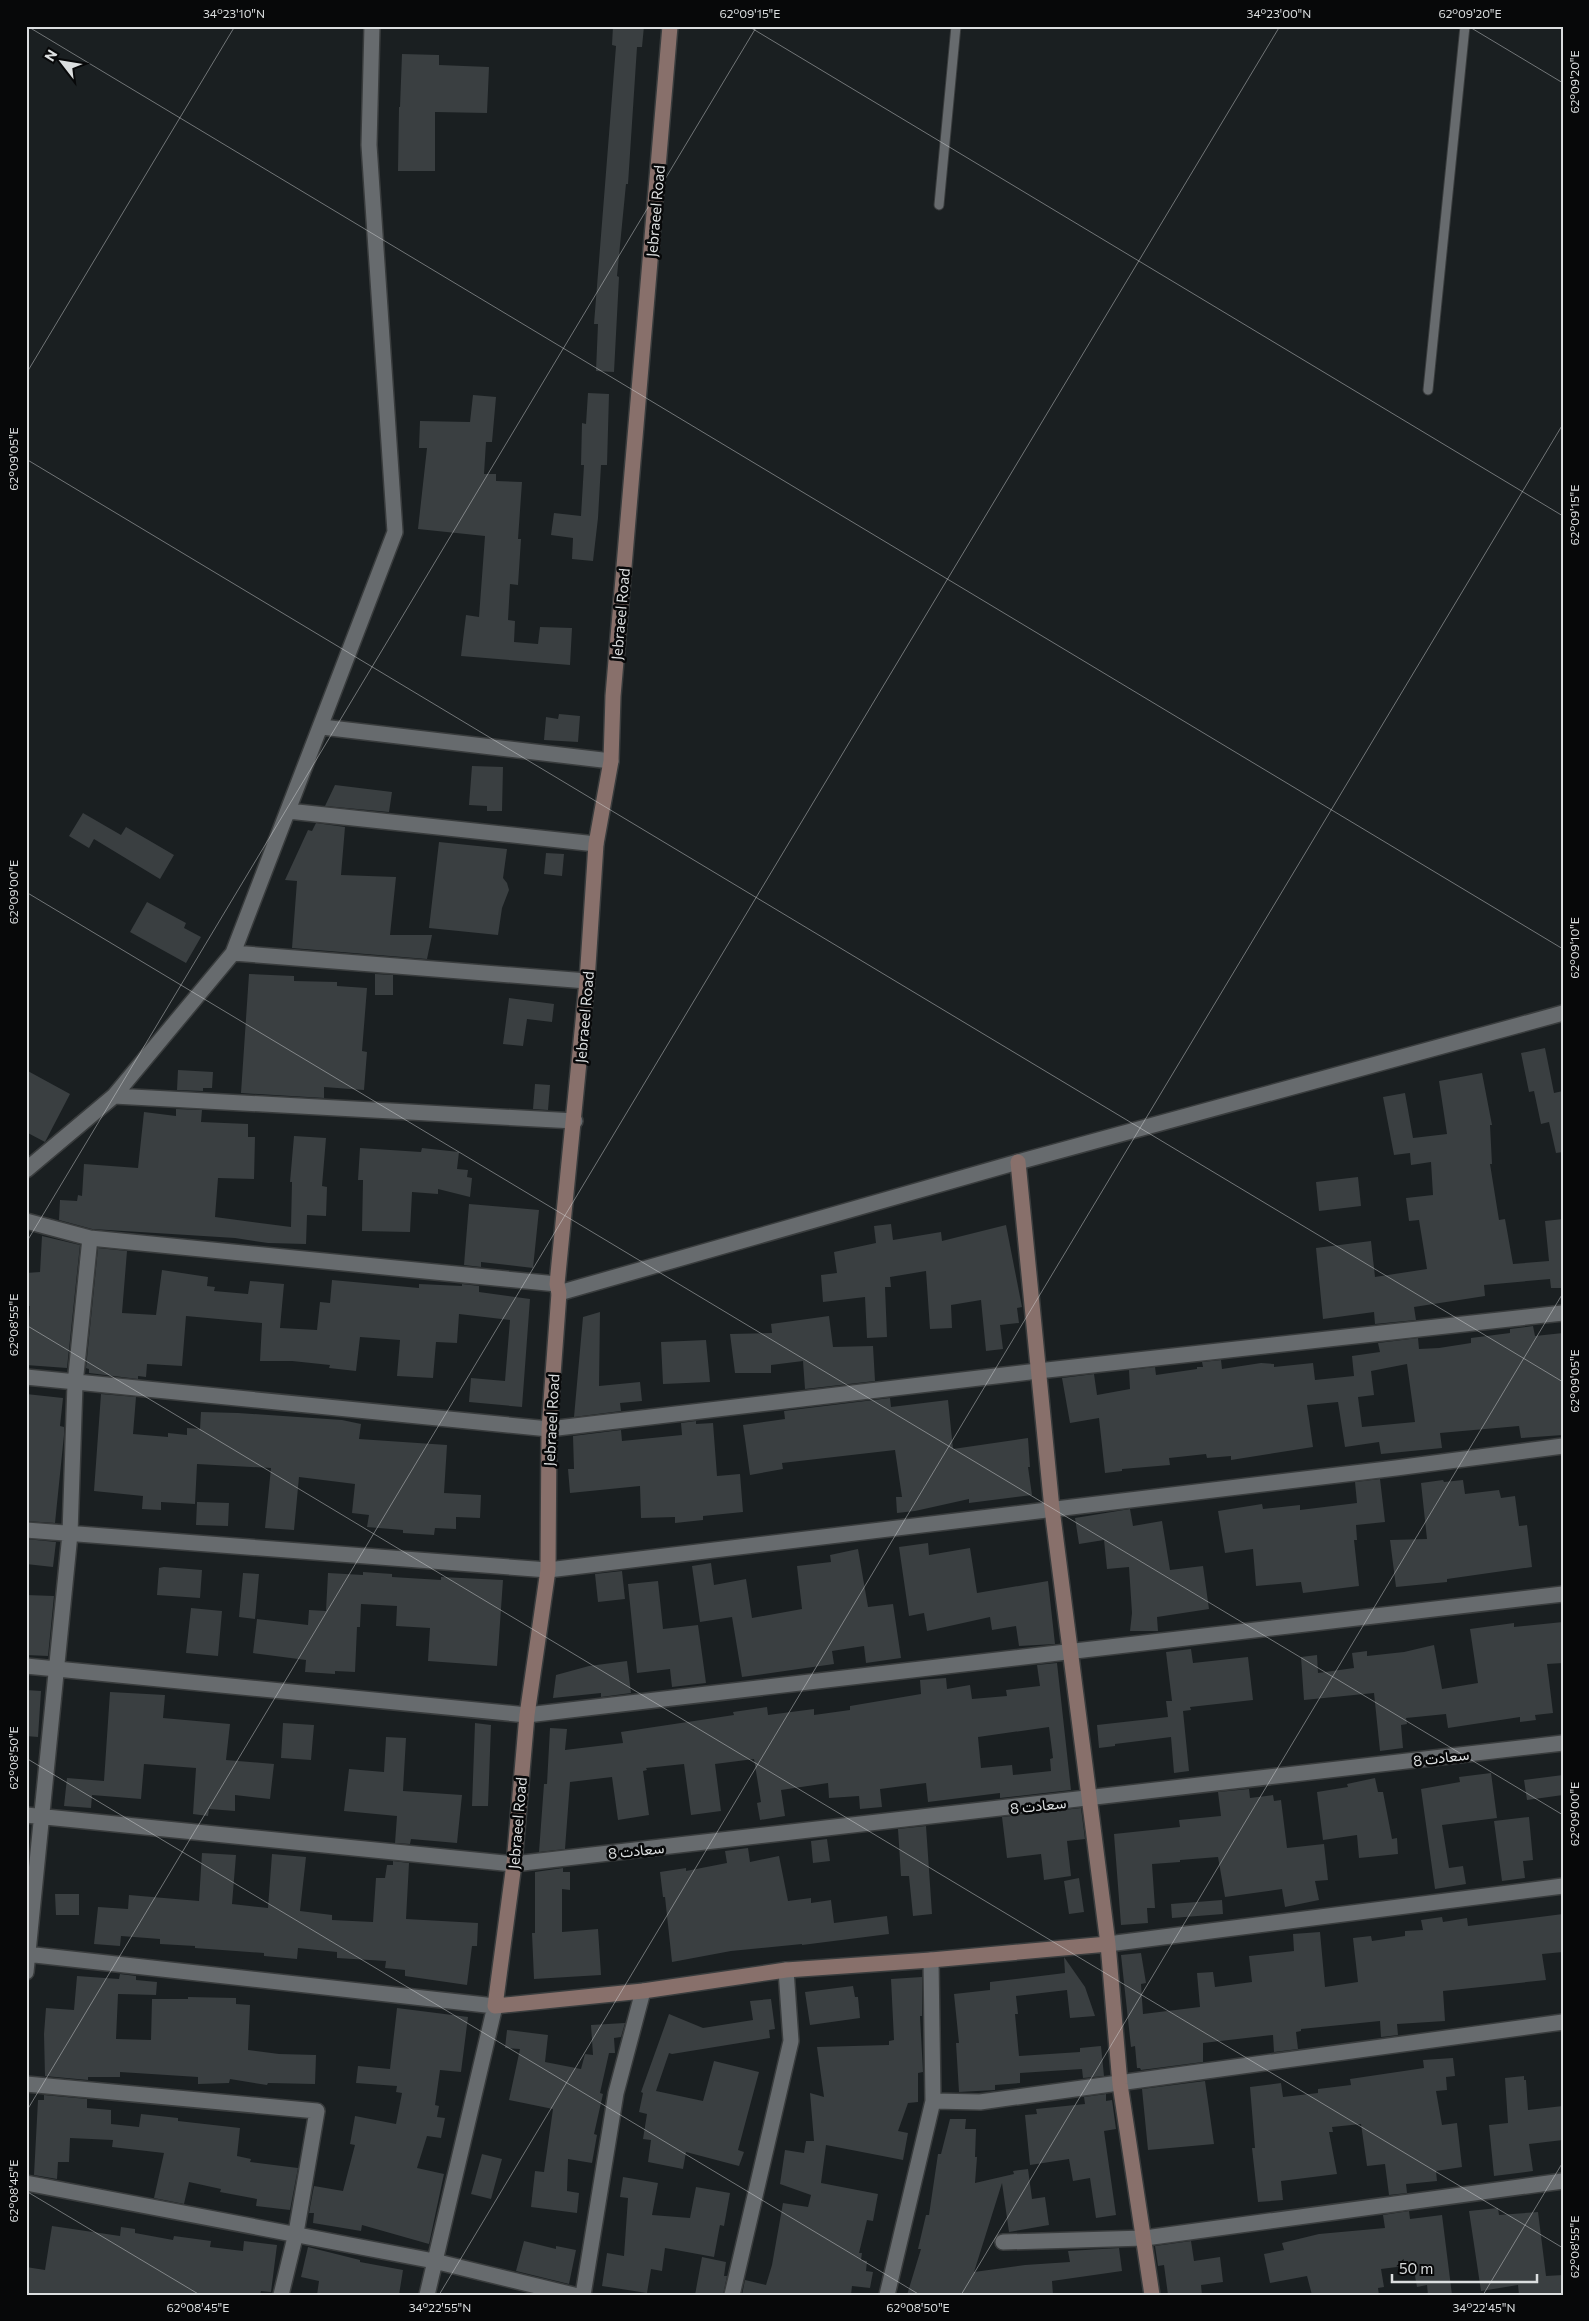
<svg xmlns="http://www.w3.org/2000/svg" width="1589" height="2321" font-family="Commissioner,Vazirmatn,sans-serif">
<rect width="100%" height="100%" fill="#1a1f21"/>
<path fill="#3a3f41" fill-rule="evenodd" d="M613 26H644L642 47H637L628 184H626L617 276 619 277 614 372 596 371 598 324H594L616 46 612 45Z
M402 54 439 55V65L489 67 487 113 435 112V171H398L399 107H400Z
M588 393 609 394 607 465H601L598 518 593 561 572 559 573 538 551 535 554 513 581 516 584 465H581L582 423 586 424Z
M473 395 496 397 492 442H486L484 474H496V481L522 482 518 539H521L518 585 510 584 508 620 515 621 514 642 538 644 540 627 572 628 570 665 461 656 466 615 479 617 485 536 418 529 427 448H419L420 421 470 422Z
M559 714 580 716 578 742 544 740 546 717 558 719Z
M472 766 503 767 502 811H487V806L469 805Z
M335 785 392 792 389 812 325 806Z
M83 813 121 835 126 827 174 855 160 879 94 839 89 848 69 836Z
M316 823 345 827 341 875 396 877 390 935H432L427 959 292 948 297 881 285 880 308 830 312 831Z
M439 842 507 849 503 878 507 883 509 890 502 908 498 935 429 928Z
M546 853 564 854 562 876 544 874Z
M147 902 186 923 184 928 201 937 186 963 130 932Z
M249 974 294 976V981L337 982V986L367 988 362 1051 367 1052 364 1090 324 1087V1098L241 1093Z
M375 974 393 975V995H375Z
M509 998 554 1004 552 1022 527 1019 523 1046 503 1044Z
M1545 1048 1554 1093 1563 1091V1152L1556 1153 1549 1122 1541 1124 1534 1091 1529 1092 1521 1053Z
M26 1070 70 1094 45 1142 26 1132Z
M178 1070 213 1072 212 1088H203V1091L177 1090Z
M1482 1073 1492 1125H1490L1492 1164H1490L1499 1220 1505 1219 1513 1264 1549 1261 1545 1221 1563 1219V1288H1551L1550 1279 1484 1285 1485 1296 1414 1307 1416 1320 1375 1324 1374 1312 1323 1319 1316 1248 1371 1241 1375 1277 1427 1269 1419 1220 1409 1221 1406 1198 1433 1195 1431 1162 1411 1165 1410 1153 1394 1155 1383 1097 1405 1093 1413 1138 1447 1134 1439 1081Z
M535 1084 550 1085 548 1110 533 1109Z
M176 1109 202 1110 201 1122 248 1124V1137H255L254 1179 218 1178 215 1217 291 1227 292 1182H290L294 1136 326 1138 322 1186 327 1187 326 1216 307 1215 306 1244 268 1243 235 1238 92 1229 59 1220 60 1200 77 1201 78 1195 82 1196 84 1164 138 1168 144 1112 176 1116Z
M360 1148 421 1152 422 1148 459 1152 457 1169 468 1170 467 1177 472 1178 470 1197 438 1189V1194L412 1192 410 1232 362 1231 363 1180H358Z
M1358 1177 1361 1206 1319 1211 1316 1182Z
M469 1204 539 1210 533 1268 481 1262V1267L464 1265Z
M891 1224 893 1240 941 1232 942 1241 1006 1225 1022 1307 1017 1308 1019 1323 1000 1325 1003 1349 986 1351 981 1300 951 1305 952 1328 930 1329 926 1271 890 1277 891 1287H885L887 1337 867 1338 865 1297 823 1302 821 1275 837 1273 834 1252 876 1243 874 1226Z
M42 1236 80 1245 67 1368 26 1365 30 1306H26V1273L40 1272Z
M98 1248 127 1251 122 1313 156 1315 162 1270 208 1277 207 1286 215 1287 214 1291 248 1294 250 1281 284 1284 280 1328 317 1330 320 1302 330 1303 332 1280 419 1288V1284L462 1286V1284L479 1286V1292L530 1299 522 1407 469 1402 471 1378 505 1381 510 1320 459 1314 457 1343 436 1342 433 1378 397 1376 400 1340 360 1337 356 1371 329 1368 330 1365 292 1361H260L262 1323 186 1316 182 1366 147 1364 146 1377 138 1376V1379L89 1373V1369L86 1368Z
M600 1312 599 1386 640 1382 642 1401 620 1403 621 1411 574 1417 583 1317Z
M829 1316 833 1347 873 1346 875 1381 805 1389 803 1361 771 1365V1373H735L730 1334 772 1333 771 1324Z
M1533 1326 1535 1336 1563 1333V1435L1521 1438 1519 1426 1440 1433 1442 1448 1381 1454 1379 1442 1345 1447 1338 1402 1307 1405 1313 1447 1231 1460V1456L1207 1458 1206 1454 1169 1458 1170 1465 1122 1469V1471L1105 1473 1099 1418 1070 1423 1062 1378 1094 1374 1097 1395 1130 1389 1129 1370 1155 1367 1156 1375 1197 1369V1367H1203L1202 1362 1221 1360 1222 1369 1261 1363 1274 1364V1367L1313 1363 1315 1380 1354 1376 1352 1356 1380 1352 1378 1343 1418 1338 1419 1349 1439 1348 1471 1343V1338L1510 1333V1329ZM1407 1364 1415 1422 1362 1427 1358 1397 1374 1395 1371 1371Z
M706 1340 710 1382 663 1384 661 1342Z
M26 1394 63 1398 60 1426 64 1427V1435L55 1523 26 1521Z
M101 1394 136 1397 133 1434 168 1437V1433L187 1435V1428L200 1429 201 1412 238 1413 342 1420 361 1424 359 1439 447 1445 444 1493 481 1495 480 1518 456 1517V1529L435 1528 434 1535 403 1533V1530L367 1527 369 1515 352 1513 355 1484 299 1477 294 1530 265 1528 271 1468 197 1464 195 1504 161 1502V1510L142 1509 143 1496 94 1491Z
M890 1398 891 1407 948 1400 953 1449 1028 1438 1030 1467H1028L1032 1495 969 1503V1499L915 1511 897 1513 896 1497H902L895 1450 782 1463 783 1469 750 1475 743 1425 785 1419 784 1411Z
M696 1421V1424L713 1423 717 1476 740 1474 743 1512 703 1516V1520L675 1523V1517L641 1518 640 1486 570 1493 568 1469H574L573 1436 621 1430 622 1441 682 1435 681 1423Z
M1380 1479 1385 1522 1356 1525 1357 1540H1354L1359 1586 1303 1593 1301 1582 1256 1586 1253 1549 1225 1553 1218 1511 1262 1504 1263 1509 1300 1505V1510L1357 1503 1355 1482Z
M1443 1480 1444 1482 1463 1480 1465 1494 1499 1490 1501 1498 1515 1496 1519 1526 1527 1525 1532 1567 1447 1579V1582L1396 1587 1390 1540 1427 1539 1421 1483Z
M197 1502 229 1503 228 1526 196 1525Z
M1130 1509 1133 1526 1162 1521 1170 1570 1203 1566 1209 1609 1157 1617 1158 1631H1130L1132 1613 1129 1567 1107 1569 1104 1540 1079 1544 1075 1518Z
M26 1539 56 1542 53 1567 26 1564Z
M928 1543 929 1555 970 1548 977 1593 1048 1581 1055 1644 1019 1646 1016 1626 992 1630 990 1617 927 1631 924 1613 909 1616 899 1547Z
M858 1549 868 1607 893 1604 901 1658 866 1663 864 1646 832 1651 834 1664 742 1677 732 1617 700 1622 692 1566 711 1563 714 1585 746 1579 752 1618 802 1609 797 1566 831 1562 830 1555Z
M164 1567 202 1570 200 1598 157 1595 159 1568Z
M622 1571 625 1599 598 1602 595 1574Z
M363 1572 392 1574V1577L441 1580V1577L503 1580 497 1666 428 1661 430 1628 396 1626 397 1606 361 1604 360 1627H357L355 1672 335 1671V1674L305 1672 306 1660 253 1653 257 1619 308 1625 309 1610 326 1611 328 1573 363 1575Z
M243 1573 259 1574 255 1619 239 1617Z
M658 1581 663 1629 698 1625 706 1683 672 1687 670 1669 637 1673 628 1584Z
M26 1595 54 1596 48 1656 26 1655Z
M191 1608 222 1611 218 1656 186 1653Z
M1563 1622V1663L1547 1664 1553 1713 1535 1715 1536 1720 1520 1722V1717L1448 1728 1446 1714 1406 1718 1407 1724 1401 1725 1403 1748 1380 1751 1374 1693 1304 1700 1301 1657 1317 1655 1318 1673 1354 1668 1352 1653 1367 1651V1656L1404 1652 1434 1645 1442 1689 1478 1683 1470 1629 1514 1623V1627Z
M1191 1649 1193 1663 1248 1657 1253 1700 1190 1707 1191 1710 1183 1711 1189 1771 1174 1773 1171 1737 1115 1744V1746L1099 1748 1097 1725 1168 1717 1166 1701H1172L1166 1652Z
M627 1661 631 1693 601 1697V1693L553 1698 556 1675 589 1666Z
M1057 1663 1071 1790 1000 1798V1793L928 1802 926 1783 880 1789 882 1807 860 1809 859 1796 829 1798 828 1783 781 1790 785 1816 760 1820 757 1803 761 1802 754 1759 715 1764 721 1811 691 1815 684 1764 646 1768 647 1770 643 1771 649 1815 618 1820 612 1777 570 1782 565 1849 539 1852 544 1784H547L550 1728 567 1729 565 1750 623 1743 621 1732 734 1715 733 1712 767 1707 768 1715 814 1709V1715L850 1710V1706L921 1694 920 1680 946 1678 947 1689 970 1685 972 1699 1007 1696 1006 1690 1040 1686 1037 1665ZM1049 1727 1053 1758 1050 1759 1051 1771 1013 1775 1012 1765 981 1768 978 1737Z
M26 1690 41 1691 38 1737 26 1736Z
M110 1692 165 1695 163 1718 230 1724 226 1760 274 1764 270 1799 235 1795V1811L209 1809 208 1816 193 1814 196 1768 144 1764 141 1799 92 1795 91 1808 64 1806 67 1778 104 1781Z
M283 1723 314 1725 311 1760 281 1758Z
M475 1723 491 1725 488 1806H472Z
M386 1737 406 1738 403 1791 462 1795 457 1843 411 1839 410 1844 395 1843 397 1816 344 1811 349 1769 384 1772Z
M1491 1773 1497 1818 1442 1825 1449 1868 1463 1866 1466 1884 1435 1889 1421 1789 1460 1782 1459 1777Z
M1563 1775V1795L1527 1800 1524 1780Z
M1375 1778 1378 1792H1383L1392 1839 1397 1838 1398 1854 1359 1858 1357 1835 1323 1840 1317 1792 1348 1787 1347 1784Z
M1249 1789 1250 1798 1273 1795 1274 1801 1281 1800 1287 1848 1324 1844 1328 1880 1315 1881 1319 1900 1285 1907 1282 1889 1225 1897 1218 1857 1180 1860V1862L1152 1864 1155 1908H1147L1148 1923 1121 1925 1114 1834 1180 1827 1179 1820 1221 1816 1218 1792Z
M1081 1808 1085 1839 1067 1841 1071 1876 1044 1880 1041 1854 1007 1858 1002 1817Z
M1529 1817 1533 1860 1523 1861 1525 1878 1502 1881 1494 1821Z
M926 1826 932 1914 913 1916 909 1876H901L898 1829Z
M827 1839 830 1861 813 1863 811 1841Z
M748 1848 750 1862 779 1856 788 1901 811 1898V1903L831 1900 834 1923 887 1916 889 1934 802 1945V1944L731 1951 672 1962 665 1897H663L660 1872 686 1868V1871L727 1863 725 1851Z
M202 1853 236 1855 232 1904 268 1908 272 1854 306 1857 300 1911 332 1915V1920L373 1922 376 1878H385L387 1865H393V1861L409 1863 406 1919 478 1923 477 1946H472L467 1985 405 1976V1970L385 1968 386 1961 337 1958V1952L298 1948 297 1959 264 1956V1953L195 1948V1946L160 1944V1939L121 1936 120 1946 94 1944 98 1907 128 1909 129 1895 199 1901Z
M563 1868V1872H570V1890L562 1889V1932L598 1929 601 1975 534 1979 532 1933H535V1872Z
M1079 1878 1084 1912 1069 1914 1064 1881Z
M55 1894H79V1915H56Z
M1222 1900 1223 1914 1172 1918 1171 1904Z
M1563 1914V1952L1542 1954 1546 1980 1443 1991 1445 2021 1397 2024 1398 2035 1390 2036 1381 2037 1380 2021 1301 2029V2031L1296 2032 1298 2049 1274 2052 1273 2035 1203 2043V2062L1141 2070 1140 2068H1137L1135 2046 1131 2047 1121 1955 1141 1953 1146 1983 1141 1984 1143 2014 1200 2007 1197 1973 1213 1972 1215 1987 1252 1982 1249 1956 1294 1951 1293 1934 1320 1932 1325 1987 1358 1982 1353 1938 1371 1936 1372 1941 1405 1936V1931L1423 1930 1421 1920 1442 1917 1443 1922 1467 1918 1468 1926Z
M1064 1957 1085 1987 1095 2016 1070 2018 1067 1990 1016 1996 1018 2014H1015L1019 2056 1080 2052V2048L1101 2046 1104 2076 1083 2078 1082 2069 1020 2073V2083L995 2085V2090L959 2092 956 2043H959L954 1994 990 1990V1982L1065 1973Z
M120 1974 136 1976V1980L157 1982 156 1995 118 1994 116 2039 151 2040 152 1999H188V1997L236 1998V2004L250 2005 248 2050 279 2054 316 2055 315 2084 268 2083 267 2085 230 2079 229 2083 198 2084V2077L120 2072V2077H88V2080L45 2076 44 2034 46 2008 74 2010 77 1976 119 1979Z
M922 1977V2016H920L923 2072 918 2073V2102L908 2103 898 2131 908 2133 903 2160 826 2145 821 2183 878 2194 873 2221 867 2220 859 2253H862L861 2260 867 2261 866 2271 873 2272 870 2288 852 2286 851 2295H742L745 2280 766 2285 772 2265 783 2203 808 2207 811 2195 780 2184 785 2150 804 2153 806 2141H814L810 2093 824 2097 817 2047 889 2045V2041L894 2040 891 1979Z
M853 1986 855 1997H858L860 2018 810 2025 805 1992Z
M771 1999 775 2029 769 2030 770 2038 672 2054 669 2053 656 2091 703 2101 714 2061 759 2072 738 2150 744 2152 739 2166 686 2152 683 2169 648 2162 651 2140 643 2139 647 2114 639 2112 643 2093 641 2092 669 2014 703 2028 753 2020 750 2001Z
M397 2008 468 2017 461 2072 440 2070 435 2105 439 2106 437 2117 445 2118 441 2138 427 2136 417 2168 444 2174 429 2244 362 2225 361 2231 313 2223 314 2213H309L314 2186 343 2191 355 2145 350 2144 355 2116 396 2124 402 2093 396 2092 397 2086 356 2083 358 2066 390 2069Z
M625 2023 621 2037 614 2038 615 2053H609L600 2093 603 2094 594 2134 597 2135 592 2163 568 2159 567 2191 579 2193 577 2213 531 2207 535 2171 544 2172 553 2109 509 2100 520 2049 505 2048 507 2030 548 2035 545 2062 581 2069 585 2054 593 2055 591 2025Z
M1453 2058 1455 2076 1446 2077 1447 2090 1436 2091 1442 2125 1457 2123 1462 2167 1436 2171 1437 2181 1406 2184 1407 2193 1389 2195 1385 2164 1367 2166 1361 2124 1332 2127 1333 2132H1329L1337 2174 1281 2181 1283 2200 1258 2202 1252 2148H1255L1250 2087 1281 2083 1283 2097 1318 2093V2089L1351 2085 1350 2079 1424 2068 1423 2060Z
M1524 2076V2080H1526L1528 2110 1563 2106V2140L1529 2144 1533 2171 1494 2176 1489 2125 1508 2123 1505 2078Z
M1205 2081 1214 2144 1148 2150 1142 2089Z
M1106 2094V2101L1112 2100 1116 2129 1104 2131 1116 2215 1096 2218 1090 2178 1073 2181 1069 2159 1030 2165 1025 2115 1037 2114 1036 2109 1085 2104 1084 2097Z
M44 2095 87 2099V2108L111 2110V2124L139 2127 141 2114 178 2118V2121L240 2128 237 2156 251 2159 250 2162 298 2168 290 2210 256 2206 257 2199 220 2192 221 2189 189 2182 184 2204 154 2198 164 2153 112 2147 113 2140 70 2138 69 2162H58L57 2179 34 2175 38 2100H44Z
M950 2119H966L965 2129H976L975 2157H977L975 2183 1014 2174 1013 2171 1028 2169 1032 2199 1045 2197 1049 2225 1009 2232 1002 2183 974 2272 1025 2265 1070 2262 1068 2251 1119 2248 1122 2271 1052 2281 1053 2295H907L921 2249H918L926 2215H929L938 2154H941Z
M482 2154 502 2159 491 2199 471 2194Z
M623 2177 658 2183 652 2215 690 2218 696 2187 730 2193 724 2226 720 2225 714 2257 665 2248 662 2271 651 2269 647 2293 602 2286 607 2253 624 2256 628 2198 620 2197Z
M1498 2208 1499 2215 1538 2212 1546 2276 1563 2275V2295H1519L1518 2285 1481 2291 1469 2211Z
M1409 2211 1410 2219 1442 2215 1452 2295H1428L1427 2285 1417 2287 1413 2265 1381 2269 1384 2287 1378 2288 1379 2295H1312L1307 2276 1270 2283 1264 2254 1284 2250 1282 2243 1319 2234 1385 2228 1383 2215Z
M52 2226 120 2236 121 2227 135 2229V2233L173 2240 174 2236 211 2241 210 2247 243 2251 244 2241 277 2245 271 2292 261 2291 260 2295H26V2267L45 2270Z
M524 2241 556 2249V2246L576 2250 569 2284 516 2271Z
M1191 2241 1194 2261 1220 2257 1223 2282 1201 2285 1202 2295H1168L1164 2265 1158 2266 1155 2246Z
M308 2247 360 2260V2262L403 2270 399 2295H317L319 2281 301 2277Z
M702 2257 726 2262 724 2276H727L723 2295H695Z"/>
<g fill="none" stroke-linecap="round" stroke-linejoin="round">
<defs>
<path id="lane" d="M939 205 956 26
M1428 390 1465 26"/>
<path id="street" d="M322 727 611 761
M288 811 596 844
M233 953 587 981
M114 1096 575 1121
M26 1170 114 1096 233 953 395 532 369 145 372 26
M26 1221 90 1238 557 1284
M559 1293 1018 1162 1563 1013
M26 1377 549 1429 1038 1371 1563 1313
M26 1530 548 1570 1396 1468 1563 1446
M26 1666 527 1715 1563 1594
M26 1815 514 1864 1563 1743
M1108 1944 1563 1886
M26 1954 495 2006 427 2295
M26 1972 70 1534 75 1384 90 1238
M26 2084 317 2111 296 2233 281 2295
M933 2101 980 2102 1563 2022
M26 2183 434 2261 574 2295
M1003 2242 1145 2238 1563 2181
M583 2295 616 2093 643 1991
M732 2295 791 2041 786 1970
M887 2295 933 2101 931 1960"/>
<path id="secondary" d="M670 26 613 696 611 761 596 844 587 981 557 1284 559 1293 549 1429 548 1570 527 1715 514 1864 495 2006 643 1991 786 1970 931 1960 1108 1944 1120 2084 1152 2295
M1018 1162 1052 1509 1108 1944"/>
</defs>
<use href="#lane" stroke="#393c3d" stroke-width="11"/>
<use href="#street" stroke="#393c3d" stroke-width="18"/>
<use href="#secondary" stroke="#393c3d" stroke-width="18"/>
<use href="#lane" stroke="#676b6e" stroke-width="9"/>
<use href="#street" stroke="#676b6e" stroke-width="15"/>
<use href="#secondary" stroke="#88706b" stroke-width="15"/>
</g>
<path fill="none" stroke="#dbdedf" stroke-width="1" stroke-opacity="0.45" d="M27 26 1563 949M748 26 1563 516M1468 26 1563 83M26 374 235 26M26 459 1563 1382M26 892 1563 1815M26 1243 757 26M26 1325 1563 2248M26 1758 920 2295M26 2112 1280 26M26 2191 200 2295M439 2295 1563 424M961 2295 1563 1293M1483 2295 1563 2162"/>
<g text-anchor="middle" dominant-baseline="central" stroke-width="5" stroke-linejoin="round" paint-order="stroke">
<g font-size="15" fill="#dbdedf" stroke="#070809">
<text transform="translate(655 211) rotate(-85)">Jebraeel Road</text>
<text transform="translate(620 614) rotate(-85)">Jebraeel Road</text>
<text transform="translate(584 1017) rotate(-85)">Jebraeel Road</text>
<text transform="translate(551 1420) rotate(-87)">Jebraeel Road</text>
<text transform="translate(1441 1757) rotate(-7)">سعادت 8</text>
<text transform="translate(1038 1805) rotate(-6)">سعادت 8</text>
<text transform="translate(517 1823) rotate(-85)">Jebraeel Road</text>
<text transform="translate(636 1850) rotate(-6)">سعادت 8</text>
</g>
</g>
<rect width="1589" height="2321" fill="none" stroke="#070809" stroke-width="55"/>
<g transform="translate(62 62) rotate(301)" stroke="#070809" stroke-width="4" paint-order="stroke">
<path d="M0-4L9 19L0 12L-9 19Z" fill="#dbdedf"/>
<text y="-8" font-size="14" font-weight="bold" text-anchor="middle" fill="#dbdedf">N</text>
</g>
<path d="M1392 2274v8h145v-8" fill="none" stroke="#dbdedf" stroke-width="2.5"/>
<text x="1399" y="2274" font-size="15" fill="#dbdedf" stroke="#070809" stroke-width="4" paint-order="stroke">50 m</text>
<rect x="28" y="28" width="1534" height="2266" fill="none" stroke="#dbdedf" stroke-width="2"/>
<g font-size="12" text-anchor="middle" fill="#dbdedf">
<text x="234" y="18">34°23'10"N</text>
<text x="750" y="18">62°09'15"E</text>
<text x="1279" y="18">34°23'00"N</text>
<text x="1470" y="18">62°09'20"E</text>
<text transform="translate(1575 82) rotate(-90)" y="4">62°09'20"E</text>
<text transform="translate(14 459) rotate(-90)" y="4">62°09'05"E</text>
<text transform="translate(1575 515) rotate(-90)" y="4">62°09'15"E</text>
<text transform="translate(14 892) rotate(-90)" y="4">62°09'00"E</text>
<text transform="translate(1575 948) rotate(-90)" y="4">62°09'10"E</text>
<text transform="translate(14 1325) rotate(-90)" y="4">62°08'55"E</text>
<text transform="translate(1575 1381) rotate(-90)" y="4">62°09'05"E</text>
<text transform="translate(14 1758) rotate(-90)" y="4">62°08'50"E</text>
<text transform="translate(1575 1814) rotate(-90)" y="4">62°09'00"E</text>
<text transform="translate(14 2191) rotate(-90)" y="4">62°08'45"E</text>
<text transform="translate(1575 2247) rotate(-90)" y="4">62°08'55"E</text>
<text x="198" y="2312">62°08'45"E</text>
<text x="440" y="2312">34°22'55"N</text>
<text x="918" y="2312">62°08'50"E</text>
<text x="1484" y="2312">34°22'45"N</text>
</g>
</svg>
